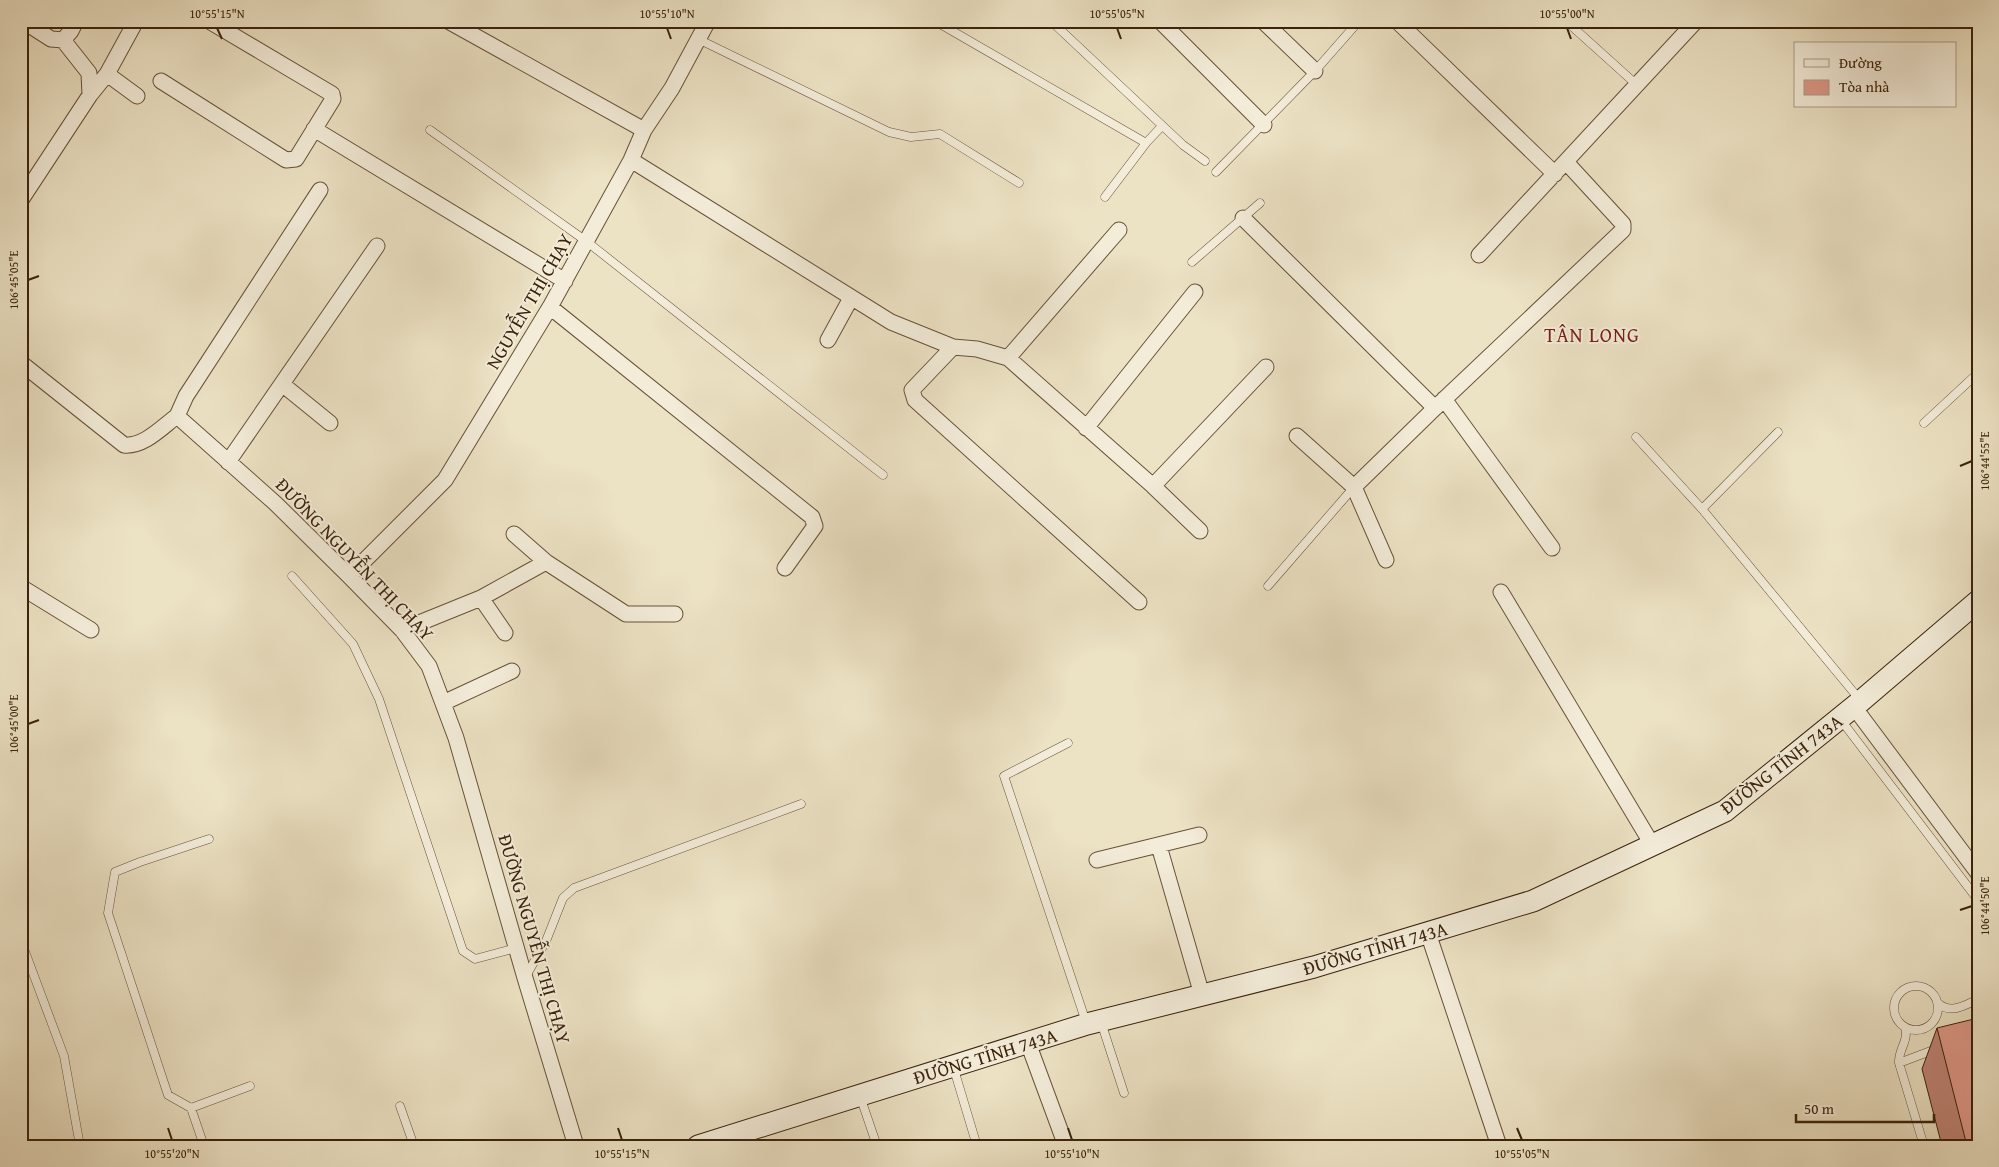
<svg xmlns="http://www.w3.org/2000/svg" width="1999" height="1167" font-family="'Gentium Book Plus',serif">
<rect width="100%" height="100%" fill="#ece2c4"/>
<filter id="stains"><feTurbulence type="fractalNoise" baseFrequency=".004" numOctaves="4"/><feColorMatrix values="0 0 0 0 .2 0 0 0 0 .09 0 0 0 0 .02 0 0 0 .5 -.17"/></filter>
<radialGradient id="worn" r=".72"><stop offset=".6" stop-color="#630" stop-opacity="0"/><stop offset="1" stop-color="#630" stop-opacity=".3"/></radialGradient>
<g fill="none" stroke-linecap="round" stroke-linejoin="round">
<defs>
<path id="lane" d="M935 21 1146 143 1105 197
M1051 21 1183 145 1205 161
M1566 21 1637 85
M698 39 889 132 911 137 940 134 1019 183
M430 130 586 241 883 475
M1146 143 1162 126
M1216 172 1315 71 1359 21
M1192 262 1260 203
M1924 423 1978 373
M1778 432 1702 509 1860 700
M1636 437 1702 509
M292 576 353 644 379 699 463 951 475 959 516 948
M1268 586 1354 487
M1841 720 1978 900
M1068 743 1004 776 1086 1022
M21 941 64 1056 80 1146
M526 976 546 941 563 898 574 888 801 804
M1894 1008a22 22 0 1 1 44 0a22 22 0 1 1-44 0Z
M1937 1002C1949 1015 1964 1006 1978 999
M1101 1022 1124 1093
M1899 1063C1898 1049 1909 1042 1905 1027
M953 1066 977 1146
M860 1096 877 1146
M400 1106 414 1146
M191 1108 250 1086
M204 1146 191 1108 168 1095 108 913 115 872 140 862 209 839
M1924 1146 1899 1063 1936 1049"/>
<path id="street" d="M23 21 51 39 63 40 71 31 76 21
M448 21 644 130
M1160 21 1264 125
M1263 21 1315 71
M1397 21 1555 174
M63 40 89 73 90 95
M107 74 137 96
M161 81 286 160 296 159 333 99 332 94 209 21
M314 129 565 281
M631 160 891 322 953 347 977 349 1008 358 1153 486 1266 367
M21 200 90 95 107 74 136 21
M1243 218 1435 408 1623 230V224L1566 162
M1479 255 1696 21
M550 307 812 517 815 526 785 568
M828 340 851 298
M953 347 912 390 915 400 1139 602
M1008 358 1119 230
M21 363 124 445C144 447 162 427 177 416L275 503 349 576 402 630 429 666 456 738 525 978 576 1146
M282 384 330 423
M1444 399 1552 548
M177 416 186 396 320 190
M1086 428 1195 292
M1297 436 1354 487
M228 462 377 246
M1153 486 1200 531
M514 534 546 562
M1386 560 1354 487 1435 408
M349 576 445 480 550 307 631 160 644 130 672 88 708 21
M21 587 91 630
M1501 592 1653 846
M481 598 546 562 626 614H675
M402 630 481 598 505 633
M443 703 512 671
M1854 707 1978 873
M1159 846 1202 995
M1097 860 1199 835
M1428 933 1499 1146
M1028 1043 1066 1146"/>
<path id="secondary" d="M698 1146 1087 1024 1314 967 1533 901 1725 811 1861 701 1978 601"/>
</defs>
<use href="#lane" stroke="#675239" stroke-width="9"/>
<use href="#street" stroke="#675239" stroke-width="17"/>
<use href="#secondary" stroke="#3b220b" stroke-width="23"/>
<use href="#lane" stroke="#f3ecd9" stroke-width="8"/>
<use href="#street" stroke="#f3ecd9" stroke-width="15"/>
<use href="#secondary" stroke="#f3ecd9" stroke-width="21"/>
</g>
<path fill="#bf8375" stroke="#3b220b" d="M1937 1028 1978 1146H1942L1922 1069Z"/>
<path fill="#de9888" stroke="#3b220b" d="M1978 1018V1146H1967L1937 1028Z"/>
<path fill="none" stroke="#3b220b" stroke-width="2" d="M217 28 222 39M667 28 671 39M1117 28 1121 39M1567 28 1571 39M28 280 39 276M1960 466 1972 461M28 724 39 720M1960 910 1972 906M168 1128 172 1140M618 1128 622 1140M1068 1128 1072 1140M1517 1128 1522 1140"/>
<g text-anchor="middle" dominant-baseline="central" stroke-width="4" stroke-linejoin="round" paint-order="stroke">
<g font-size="19" fill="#3b220b" stroke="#f3ecd9">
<text transform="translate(529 301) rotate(-60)">NGUYỄN THỊ CHẠY</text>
<text transform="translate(355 559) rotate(46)">ĐƯỜNG NGUYỄN THỊ CHẠY</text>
<text transform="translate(1781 764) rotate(-38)">ĐƯỜNG TỈNH 743A</text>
<text transform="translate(535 939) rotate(74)">ĐƯỜNG NGUYỄN THỊ CHẠY</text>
<text transform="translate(1375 948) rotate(-16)">ĐƯỜNG TỈNH 743A</text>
<text transform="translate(985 1056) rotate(-17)">ĐƯỜNG TỈNH 743A</text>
</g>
<g font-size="20" letter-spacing="1" fill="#7a1f14" stroke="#f3ecd9">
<text x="1592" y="334">TÂN LONG</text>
</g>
</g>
<rect width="1999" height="1167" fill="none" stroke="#ece2c4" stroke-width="55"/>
<rect x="1794" y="42" width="162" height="65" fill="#f3ecd9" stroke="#a99b87"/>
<rect x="1804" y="59" width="25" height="8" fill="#f3ecd9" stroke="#a99b87"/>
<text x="1839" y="68" font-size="15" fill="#3b220b">Đường</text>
<rect x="1804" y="80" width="25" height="15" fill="#de9888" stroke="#a99b87"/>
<text x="1839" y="92" font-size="15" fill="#3b220b">Tòa nhà</text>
<path d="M1796 1114v8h138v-8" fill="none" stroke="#3b220b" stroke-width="2.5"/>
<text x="1804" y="1114" font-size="15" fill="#3b220b" stroke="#f3ecd9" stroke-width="4" paint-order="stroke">50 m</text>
<rect x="28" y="28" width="1944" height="1112" fill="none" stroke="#3b220b" stroke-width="2"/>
<g font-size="12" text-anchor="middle" fill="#3b220b">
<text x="217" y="18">10°55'15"N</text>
<text x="667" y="18">10°55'10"N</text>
<text x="1117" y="18">10°55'05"N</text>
<text x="1567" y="18">10°55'00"N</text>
<text transform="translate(14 280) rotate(-90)" y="4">106°45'05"E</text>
<text transform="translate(1985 461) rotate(-90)" y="4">106°44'55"E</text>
<text transform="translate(14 724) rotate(-90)" y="4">106°45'00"E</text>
<text transform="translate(1985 906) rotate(-90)" y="4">106°44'50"E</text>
<text x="172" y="1158">10°55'20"N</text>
<text x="622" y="1158">10°55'15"N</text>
<text x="1072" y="1158">10°55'10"N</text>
<text x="1522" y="1158">10°55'05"N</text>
</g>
<rect width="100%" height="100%" filter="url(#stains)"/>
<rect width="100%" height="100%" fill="url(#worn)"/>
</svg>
